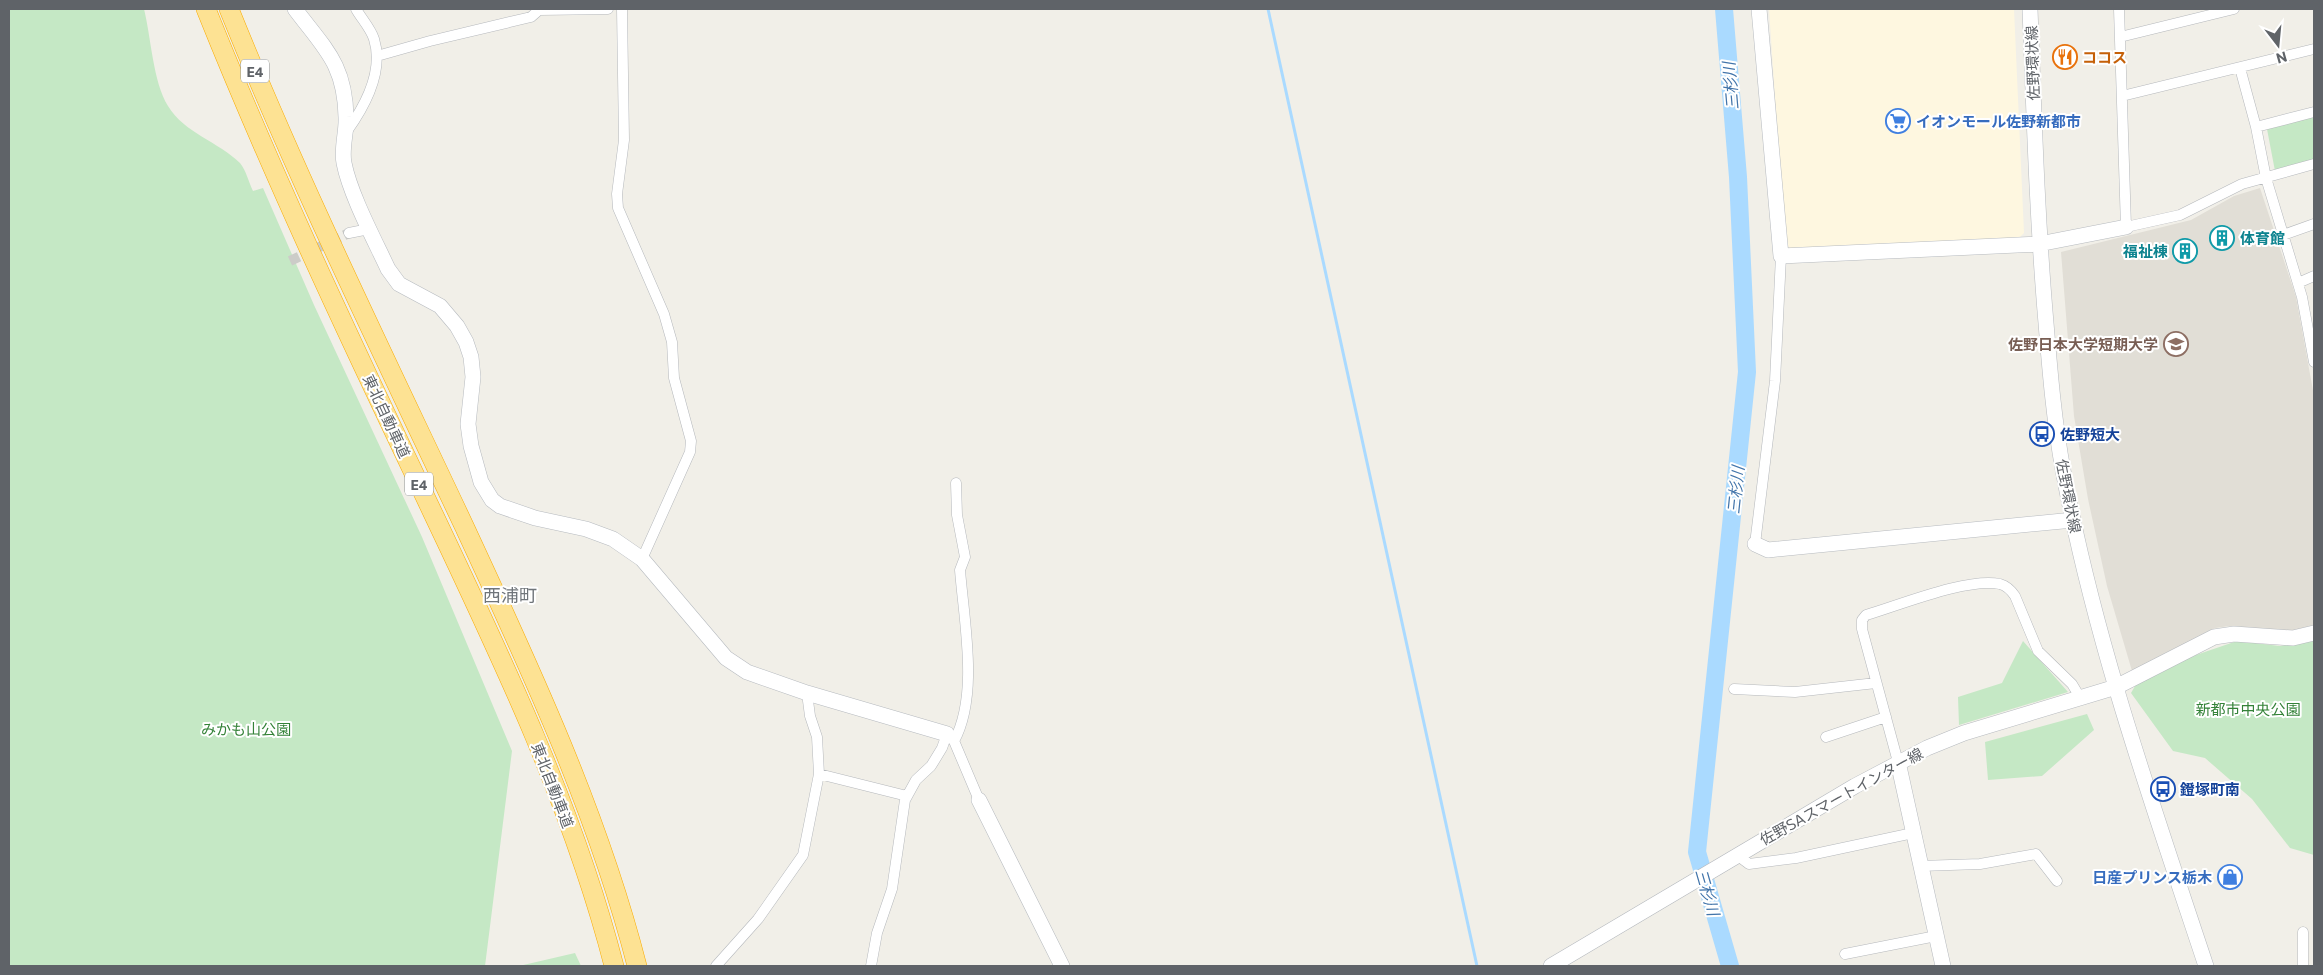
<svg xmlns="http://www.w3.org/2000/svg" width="2323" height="975" font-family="Commissioner,'Noto Sans JP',sans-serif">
<rect width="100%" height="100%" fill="#f1efe8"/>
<path fill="#fef7e0" d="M1769 9H2014L2024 233 2019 238 1796 251 1785 245Z"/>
<path fill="#e1ded6" d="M2260 188 2296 297 2314 396V625L2291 631 2229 626 2215 628 2132 671 2107 586 2088 499 2074 416 2061 252 2191 220 2234 196Z"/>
<path fill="#c5e8c5" d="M9 9H144C151 37 153 82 168 106 184 133 219 142 240 163 246 170 249 183 253 191L263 188 314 305 422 537 512 751 485 966H9Z
M2314 117V159L2275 171 2267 129Z
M2023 641 2068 692 1959 725 1958 697 2002 683Z
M2237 641 2280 646 2314 641V855L2290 848 2252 799 2205 758 2173 751 2131 693 2138 681 2196 655Z
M2087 714 2094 730 2042 776 1988 780 1985 742Z
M575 953 581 966H519Z"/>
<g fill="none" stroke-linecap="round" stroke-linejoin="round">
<path stroke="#aadaff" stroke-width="3" d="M1268 9 1477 966"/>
<path stroke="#aadaff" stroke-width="18" d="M1724 9 1738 177 1747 372 1697 852 1730 966"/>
<path stroke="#ccccc8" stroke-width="10" stroke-dasharray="10 5" stroke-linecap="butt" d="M290 261 349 233"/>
<defs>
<path id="street" d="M622 9 624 140 617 194 618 208 664 314 672 342 674 378 691 441 690 452 642 559
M2119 9 2126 227 2180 215 2242 184 2314 164
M2120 37 2234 9
M377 56 430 41 531 17 539 10 608 9
M2240 68 2256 127 2266 178 2302 297 2314 362
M2122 96 2314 49
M2256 127 2314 112
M347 131C365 106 384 71 374 39 371 29 361 18 356 9
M349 233 369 229
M2283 235 2314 224
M2298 283 2314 276
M1755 544 1775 381 1781 256
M1734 689 1795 692 1876 683
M1826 737 1886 717
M954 741C979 695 964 622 960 570L965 557 957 515 956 483
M1898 762 1862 629V620L1866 615C1900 605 1968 577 2000 584 2007 586 2011 590 2015 596L2038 651 2072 684 2081 699
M819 774 907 796
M1737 855 1749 864 1796 858 1913 833
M1920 866 1980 864 2036 854 2057 881
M1845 954 1936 936
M716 966 758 919 803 855 819 774 817 737 810 716 807 693
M871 966 877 933 892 889 905 800 916 780 931 766 942 748 947 734 954 741 979 800
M2303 966V932"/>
<path id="secondary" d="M295 9C325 49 345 64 346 117 347 131 341 149 344 163 350 194 374 239 388 269L399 284 440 306 457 326 466 342 471 357 473 377 468 424 471 446 481 482 492 500 500 506 535 518 586 529 613 539 642 559 726 658 747 672 807 693 947 734
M1759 9 1781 256 2039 244 2126 227
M2030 9C2034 114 2037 219 2046 323 2050 372 2054 421 2063 470 2094 639 2152 803 2206 966
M1755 544 1768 550 2073 520
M1898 762 1943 966
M979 800 1062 966
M1551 966 1855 786 1927 748 1964 733 2116 687 2214 637 2234 634 2293 638 2314 633"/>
<path id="highway" d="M206 9C271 171 345 329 420 486 494 642 571 799 614 966
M229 9C300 185 384 356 465 528 531 670 598 814 637 966"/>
</defs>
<use href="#street" stroke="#b5b8bc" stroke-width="11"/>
<use href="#secondary" stroke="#b6babf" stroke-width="16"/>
<use href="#highway" stroke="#f9ab00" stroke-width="20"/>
<use href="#street" stroke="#fff" stroke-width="10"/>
<use href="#secondary" stroke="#fff" stroke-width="15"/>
<use href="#highway" stroke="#fde293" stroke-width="19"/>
</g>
<defs>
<symbol id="restaurant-ring" viewBox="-11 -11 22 22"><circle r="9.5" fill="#fff" stroke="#e8710a" stroke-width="1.5"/><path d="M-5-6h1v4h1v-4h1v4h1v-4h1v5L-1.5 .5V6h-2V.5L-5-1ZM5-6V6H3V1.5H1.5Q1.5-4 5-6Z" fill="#e8710a"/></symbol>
<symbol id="supermarket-ring" viewBox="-11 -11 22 22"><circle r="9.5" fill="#fff" stroke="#3f7fe0" stroke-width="1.5"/><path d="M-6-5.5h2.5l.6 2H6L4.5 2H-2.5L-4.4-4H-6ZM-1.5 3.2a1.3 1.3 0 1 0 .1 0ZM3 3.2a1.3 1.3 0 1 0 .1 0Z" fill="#3f7fe0"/></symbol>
<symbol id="building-ring" viewBox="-11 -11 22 22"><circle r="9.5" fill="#fff" stroke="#0f9aa8" stroke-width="1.5"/><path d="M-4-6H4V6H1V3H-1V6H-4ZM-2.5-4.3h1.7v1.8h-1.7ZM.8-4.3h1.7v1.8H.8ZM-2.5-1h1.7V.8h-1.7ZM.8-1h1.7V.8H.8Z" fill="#0f9aa8"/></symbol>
<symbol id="university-ring" viewBox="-11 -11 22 22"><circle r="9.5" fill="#fff" stroke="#8d6e63" stroke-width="1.5"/><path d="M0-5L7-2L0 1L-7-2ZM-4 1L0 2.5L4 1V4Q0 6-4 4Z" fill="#8d6e63"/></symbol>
<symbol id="bus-ring" viewBox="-11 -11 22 22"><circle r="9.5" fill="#fff" stroke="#1a4fb4" stroke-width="1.5"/><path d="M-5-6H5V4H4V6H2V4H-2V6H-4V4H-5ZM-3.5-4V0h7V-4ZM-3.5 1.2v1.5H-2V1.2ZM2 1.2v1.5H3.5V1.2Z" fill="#1a4fb4"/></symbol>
<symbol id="shop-ring" viewBox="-11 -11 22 22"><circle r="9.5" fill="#fff" stroke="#3f7fe0" stroke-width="1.5"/><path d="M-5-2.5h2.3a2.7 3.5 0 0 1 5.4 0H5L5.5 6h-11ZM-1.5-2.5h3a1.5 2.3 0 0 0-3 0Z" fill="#3f7fe0"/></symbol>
</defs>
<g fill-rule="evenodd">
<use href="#restaurant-ring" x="2051" y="43" width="28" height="28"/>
<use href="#supermarket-ring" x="1884" y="107" width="28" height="28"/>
<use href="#building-ring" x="2208" y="224" width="28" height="28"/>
<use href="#building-ring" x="2171" y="237" width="28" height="28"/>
<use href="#university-ring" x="2162" y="330" width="28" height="28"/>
<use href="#bus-ring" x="2028" y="420" width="28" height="28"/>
<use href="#bus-ring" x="2149" y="775" width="28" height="28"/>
<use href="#shop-ring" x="2216" y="863" width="28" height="28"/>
</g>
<g text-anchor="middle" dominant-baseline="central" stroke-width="4" stroke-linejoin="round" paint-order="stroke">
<g fill="#fff" stroke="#8f9295" stroke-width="1">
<rect x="241" y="59.5" width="28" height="23" rx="4"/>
<rect x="405" y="472.5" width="28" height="23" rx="4"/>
</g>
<g font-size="14" font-weight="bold" fill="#5f6368">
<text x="255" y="71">E4</text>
<text x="419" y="484">E4</text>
</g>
<g font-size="15" font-weight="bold" fill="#c56008" stroke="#fff" text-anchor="start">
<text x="2082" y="57">ココス</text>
</g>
<g font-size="15" fill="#5f6368" stroke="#fff">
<text transform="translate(2032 63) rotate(-92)">佐野環状線</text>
<text transform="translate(387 416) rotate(65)">東北自動車道</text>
<text transform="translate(2069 496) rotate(79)">佐野環状線</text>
<text transform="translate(553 785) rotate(69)">東北自動車道</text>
<text transform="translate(1841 796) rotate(-29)">佐野SAスマートインター線</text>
</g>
<g font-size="15" font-weight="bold" fill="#366cbe" stroke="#fff" text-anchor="start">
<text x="1916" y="121">イオンモール佐野新都市</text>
<text x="2212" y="877" text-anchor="end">日産プリンス栃木</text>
</g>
<g font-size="15" font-weight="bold" fill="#0d838f" stroke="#fff" text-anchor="start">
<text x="2240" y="238">体育館</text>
<text x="2168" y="251" text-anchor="end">福祉棟</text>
</g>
<g font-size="15" font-weight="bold" fill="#785e54" stroke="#fff" text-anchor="end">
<text x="2158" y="344">佐野日本大学短期大学</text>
</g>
<g font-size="15" font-weight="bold" fill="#164399" stroke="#fff" text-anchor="start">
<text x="2060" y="434">佐野短大</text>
<text x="2180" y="789">鐙塚町南</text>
</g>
<g font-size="15" fill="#348238" stroke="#fff">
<text x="2248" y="709">新都市中央公園</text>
<text x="246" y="729">みかも山公園</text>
</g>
<g font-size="16" font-style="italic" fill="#4174aa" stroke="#fff">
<text transform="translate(1730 86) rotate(-95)">三杉川</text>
<text transform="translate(1735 490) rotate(-84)">三杉川</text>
<text transform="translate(1708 892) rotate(74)">三杉川</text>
</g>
<g font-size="18" fill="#70757a" stroke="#fff">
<text x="510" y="595">西浦町</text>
</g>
</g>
<rect width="2323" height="975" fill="none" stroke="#5f6368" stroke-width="20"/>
<g transform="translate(2278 45) rotate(164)" stroke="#ffffff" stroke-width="4" paint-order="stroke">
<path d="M0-4L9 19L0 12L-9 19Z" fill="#5f6368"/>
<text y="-8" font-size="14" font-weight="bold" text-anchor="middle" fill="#5f6368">N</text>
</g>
</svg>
